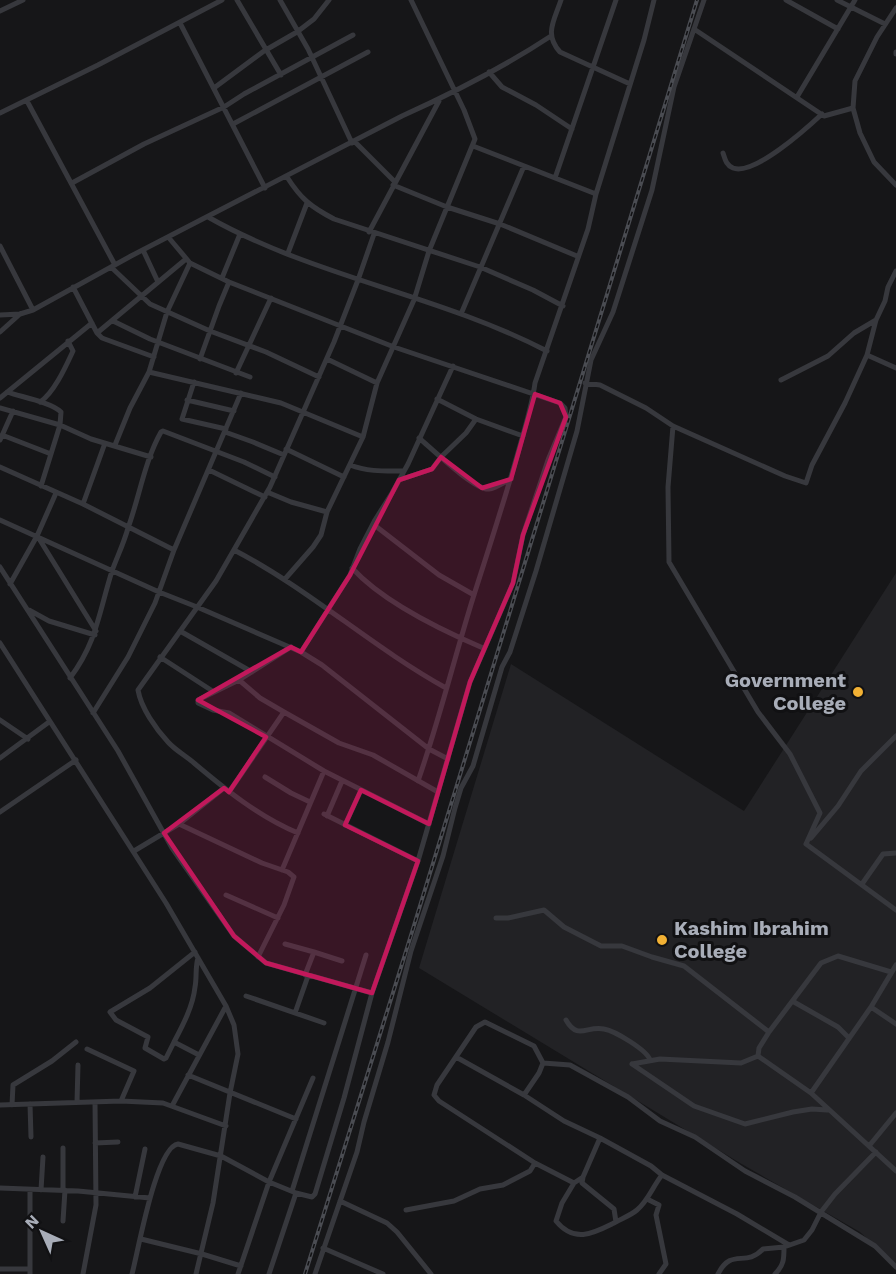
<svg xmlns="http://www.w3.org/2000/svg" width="896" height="1274" font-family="'Work Sans',sans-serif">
<rect width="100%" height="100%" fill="#161618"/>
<path fill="#222225" d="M896 573V1265L860 1232 740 1163 419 968 511 664 744 811Z"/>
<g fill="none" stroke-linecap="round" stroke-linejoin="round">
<path stroke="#37383d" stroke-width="5" d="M237 0 281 75
M280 0 308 49 352 143
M561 0C554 21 544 34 560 52L630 84
M786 0 838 29
M837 0 885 24
M0 11 23 0
M180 23 265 188
M694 29 824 116 853 108 855 81 877 37 896 8
M896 52V54
M489 72 502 87 536 105 572 129
M214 88 264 51 297 32 314 19 329 0
M797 97 855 0
M27 101 115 265
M853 108 860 133 874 162 896 185
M0 113 98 65 222 0
M233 124 368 52
M355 142 395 182
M473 146 596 194
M723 153C725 159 726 165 733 168 754 176 807 128 822 114
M287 177C301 199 311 207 334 219L480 267 533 290 563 306
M555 178 616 0
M72 183 144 144 224 107 244 94 353 35
M393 185 447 207 500 224 577 256
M208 217C314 277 439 295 547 351
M369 232 439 101
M169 238 190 263 229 282 394 347 560 403 565 408 566 417 548 460 523 535 513 583 470 682 438 792
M0 246 33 310
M143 250 158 282
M288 253 307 203
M111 267 150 304 210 331 266 352 319 377
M222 278 240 234
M73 287 97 333 102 338 154 357
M461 314 524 166
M0 315 20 314 33 310 131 256 402 116C453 93 504 67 551 36
M113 321 150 339 250 377
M0 332 20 314
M97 333 186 259
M867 355 896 368
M200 359 219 306 229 282
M327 359 377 383
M149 372 281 403 363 437
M236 373 271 298
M781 380 828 356 854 333 876 320
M194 382 182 419 226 429
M585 383 600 385 646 408 673 426 785 476 806 483 812 465 845 403 867 355 876 320 885 301 888 287 896 271
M7 392C21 397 51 402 61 412L60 425 41 486
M0 398 92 323
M437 399 476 419 523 436
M187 400 234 411
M40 402C54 393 66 366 73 351L68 341
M0 408 60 425 91 439 151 457
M673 426 668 487 669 562 758 712 790 754 820 813 806 844
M225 432 253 442 284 455
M2 435 51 454
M419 438C431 448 475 491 489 489 496 488 504 482 511 479
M0 440 13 411
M115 445 130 408 149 372 167 312 190 263
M286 449 344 477
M350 465C368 472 385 471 404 471
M0 467 83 504 174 550
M209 470 265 497
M399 480 432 469 441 457 466 433 476 419
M267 492 291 502 327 512
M83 504 105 443
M0 520 159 592 197 607 301 652 322 665 429 749 448 759
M373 524 439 575 474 595
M38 537 96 631
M234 550C309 589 372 647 446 688
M0 567 118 751 172 848 234 936 266 963 372 993
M352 568C383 602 441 630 483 648
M285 579 313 547 321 535 327 512 363 437 377 383 414 300 429 251 475 139 464 110 411 0
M10 584 37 536 56 493
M29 610 49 621 95 635
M180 631 252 672
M0 643 166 903 226 1006 234 1025 238 1054 230 1093 213 1203 196 1274
M291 647 239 680 198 700V703L213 710 229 713 324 771 429 824
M301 652 350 575 360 549 375 520 392 493 408 464 453 366
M160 657 214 692
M70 678C97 642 99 612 112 571 117 557 124 543 128 528 139 498 145 460 161 432L163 431 244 462 275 477
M239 680 260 698 284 712 339 743 373 755 438 792 418 861 372 993 344 1098 315 1194 312 1197 296 1193
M93 713 128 657 155 603 174 550 241 393
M0 720 28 739
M0 758 49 722
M265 777 291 793 310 802
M418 781C439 721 454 659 473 598 489 548 505 499 519 449 525 427 532 406 535 383L588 229 596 194 644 40 654 0
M229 792 284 712
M0 812 76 760
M324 814 418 861
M327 816 342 781
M179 824 262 863 288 872 294 877 284 905 258 957
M345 825 361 790
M298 833C259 817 225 789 194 763 186 756 175 750 168 742 156 729 141 708 138 690L216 581 270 487 334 342 358 280 374 234
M811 838 838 806 861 771 896 736
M806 844 896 910
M134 851 179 824 224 788
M282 870 324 771
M862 884 883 854 896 853
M226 895 278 918
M496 918H508L544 910 564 927 601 946H622L652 957 684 966 769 1032
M285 944 314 952
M198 958C195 968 197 977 195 987 193 1006 183 1025 174 1042L199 1055
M305 975 314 952 342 961
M246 996 324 1023
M794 1002 838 1027 849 1038
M871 1007 896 1024
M295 1013 308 976
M566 1020C578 1041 587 1025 604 1029 615 1031 647 1050 650 1060
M174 1042 166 1058 164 1059 145 1048 148 1037 116 1020 110 1012 150 988 195 952
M87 1049 134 1071 121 1101
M758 1056 759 1048 769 1032 821 963 838 956 891 972
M758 1056 811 1093 896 1171
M456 1057 524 1095 564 1121 600 1138 651 1166 662 1175 737 1214 789 1245
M543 1063 570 1065 628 1097 660 1121 695 1137 745 1171 795 1197 875 1246 896 1267
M632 1064 694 1106 745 1124 793 1112 812 1109 827 1110
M632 1064 660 1059 741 1063 758 1056
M188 1075 296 1119
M811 1093 871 1007 896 965
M524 1095 539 1073 543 1063 534 1046 485 1022 476 1027 437 1085 434 1095 439 1101 535 1163 574 1183
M77 1102 78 1065
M30 1104 31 1137
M0 1105 121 1101 163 1103 226 1126
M12 1105 13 1085 52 1061 76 1042
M172 1106 226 1006
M600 1138 583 1177 574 1183 562 1203 556 1221C574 1243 592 1234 612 1224 620 1219 630 1216 637 1210 648 1201 653 1186 662 1175
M95 1143 118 1142
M869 1146 896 1113
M63 1148V1190
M583 1177 582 1183 614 1209 616 1222
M0 1188 78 1191 150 1198
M30 1190V1274
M41 1190 43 1157
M292 1191 366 955
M135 1197 145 1149
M647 1199 659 1205 656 1215 666 1264 659 1274
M340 1201 387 1223 397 1232 431 1274
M406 1210 454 1201 480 1189 503 1185 530 1171 535 1163
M63 1221 65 1190
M141 1239 202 1254 241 1266
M323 1248 383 1274
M0 1269H30
M83 1274 96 1205 95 1102
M132 1274C138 1252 156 1147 178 1144L221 1156 269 1182 296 1193 269 1274
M238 1274 269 1182 313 1078
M315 1274 357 1152 364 1122 388 1042 411 951 443 856 455 808 461 788 473 766 502 667 510 652 536 571 577 431 591 360 613 312 652 190 674 87 704 0
M718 1274C732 1247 745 1268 763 1249L784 1247 804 1240 812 1230 821 1212 835 1194 876 1152
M775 1274C784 1265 784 1259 784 1247"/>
<defs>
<path id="rail" d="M305 1274 412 932 697 0"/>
</defs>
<use href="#rail" stroke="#4a4c52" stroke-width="4"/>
<use href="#rail" stroke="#111113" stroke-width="1.5" stroke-dasharray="4.5" stroke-linecap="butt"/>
</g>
<path fill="#c2185b" fill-opacity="0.2" stroke="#c2185b" stroke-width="4.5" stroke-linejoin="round" d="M535 394 560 403 566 417 523 535 513 583 470 682 429 824 361 790 345 825 418 861 372 993 266 963 234 936 164 833 224 788 229 792 266 737 198 700 291 647 301 652 350 575 399 480 432 469 441 457 482 488 511 479Z"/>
<g fill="#f2b134" stroke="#111113" stroke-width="2">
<circle cx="858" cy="692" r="6"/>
<circle cx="662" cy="940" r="6"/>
</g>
<g text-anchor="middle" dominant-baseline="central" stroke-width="6" stroke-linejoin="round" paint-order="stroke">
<g font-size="20" font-weight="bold" fill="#a8adb8" stroke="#111113" text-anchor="end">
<text x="846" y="680">Government<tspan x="846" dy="23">College</tspan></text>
<text x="674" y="928" text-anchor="start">Kashim Ibrahim<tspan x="674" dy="23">College</tspan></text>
</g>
</g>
<g transform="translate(42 1232) rotate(315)" stroke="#111113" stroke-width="4.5" paint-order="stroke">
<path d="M0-4.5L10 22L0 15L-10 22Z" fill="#a8adb8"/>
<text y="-9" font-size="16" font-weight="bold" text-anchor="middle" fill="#a8adb8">N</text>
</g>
</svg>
